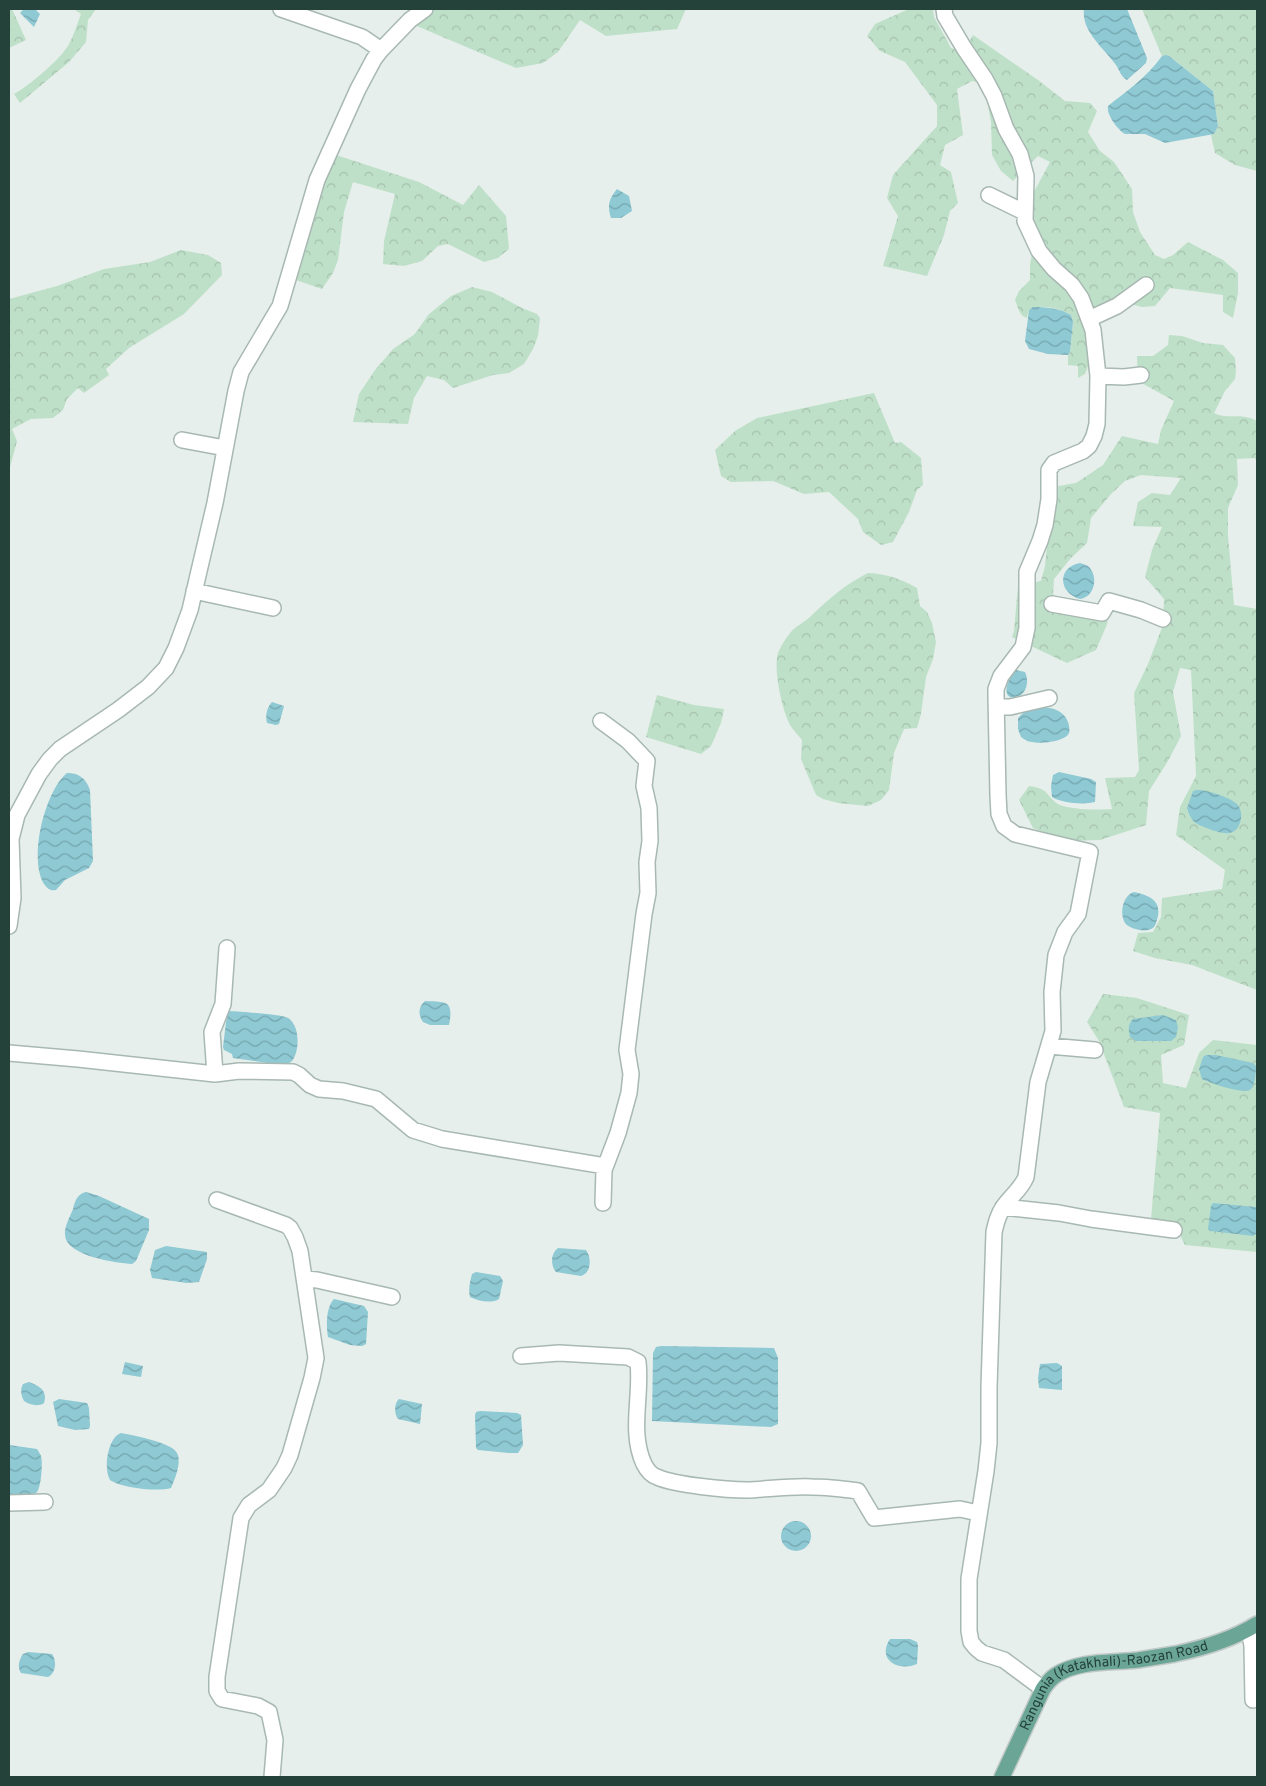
<svg xmlns="http://www.w3.org/2000/svg" width="1266" height="1786" font-family="Overpass,sans-serif">
<defs>
<pattern id="forest-crowns" width="20" height="18" patternUnits="userSpaceOnUse" patternTransform="scale(1.25)"><rect width="20" height="18" fill="#bfe0c8"/><path d="M2 6a3 3 0 1 1 6 0M12 15a3 3 0 1 1 6 0" fill="none" stroke="#a4c1ad"/></pattern>
<pattern id="water-waves" width="16" height="10" patternUnits="userSpaceOnUse" patternTransform="scale(1.25)"><rect width="16" height="10" fill="#8ec9d4"/><path d="M0 5q4-4 8 0t8 0" fill="none" stroke="#74a5ad"/></pattern>
</defs>
<rect width="100%" height="100%" fill="#e6efeb"/>
<path fill="url(#forest-crowns)" d="M9 9H12L26 40 9 48Z
M74 9H96L88 20 86 42 69 62 20 103 14 94C29 86 62 58 69 44 74 35 77 24 81 14Z
M432 9H686L677 29 606 36 580 20 558 52 543 63 516 68 412 24Z
M909 9H933L934 17 951 48 963 52 973 35 1038 80 1065 101 1090 103 1097 111 1088 132 1100 151 1114 162 1132 189 1133 212 1140 232 1155 255 1164 259 1173 255 1188 242 1223 260 1238 273V293L1233 318 1223 312V295L1170 288 1155 306 1142 307 1120 301 1097 313 1093 354 1085 374 1078 378V366L1068 365V355L1070 352 1073 322 1071 315C1061 308 1040 303 1029 310L1027 318C1019 316 1018 307 1015 300L1019 291 1030 280V264L1036 236 1028 220 1029 201 1050 162 1038 156 1013 181 1001 171 992 155 991 122 984 84 972 81 957 89 963 135 945 145 940 165 951 172 958 203 950 211 944 235 927 276 883 266 898 216 887 198 893 175 937 126V105L905 62 880 51 867 36 875 24Z
M1142 9H1257V171L1235 165 1215 153 1211 135 1214 134 1218 126 1213 91 1169 56H1162Z
M336 155 419 182 463 205 479 185 506 216 509 249 498 258 484 262 448 244 438 246 422 261 404 266 383 264 384 241 395 194 353 182 344 212 338 260 333 273 322 289 296 280 297 270 326 174Z
M181 250 208 255 221 263 222 275 184 314 129 348 106 369 109 375 84 393 78 388 67 399 63 410 53 418 31 419 12 429 17 441 9 471V299L57 286 104 269 150 262Z
M472 287 492 292 522 308 537 314 540 318 538 336 533 349 524 364 509 373 493 375 453 388 444 380 427 376 414 398 408 424 353 422 359 394 375 370 393 349 415 334 428 315 451 296Z
M1169 335 1182 336 1203 343 1223 345 1235 358 1236 371 1235 379 1225 391 1214 413C1227 420 1241 412 1257 421V460L1254 458 1237 459 1238 485 1228 508V535L1234 605 1257 609V990L1192 965 1155 958 1133 951 1138 933 1153 932 1161 917 1162 898 1222 889 1225 870 1176 835 1180 807 1196 776 1191 670 1180 668 1173 692 1181 736 1168 761 1149 791 1146 825 1100 840 1065 841 1033 828 1019 800 1029 786C1050 789 1044 794 1058 804 1069 810 1099 810 1112 809L1105 778 1135 777 1139 770 1134 693 1148 664 1163 625 1164 599 1145 577 1152 550 1162 527 1133 526 1138 502 1152 493 1170 495 1181 478 1141 475 1125 481 1111 494 1091 518 1087 543 1071 558 1054 579 1053 594 1065 606 1098 616 1108 622 1096 650 1067 663 1012 637 1014 631 1018 586 1041 581 1045 566 1053 487 1076 483 1103 465 1122 436 1158 444 1161 430 1174 401 1138 381 1137 356H1153L1168 345Z
M874 393 895 443 901 442 921 458 923 485 917 490 909 512 893 542 881 545 863 532 858 519 829 492 804 494 773 481 731 482 721 476 715 450 735 431 757 418Z
M868 573C887 574 901 579 917 588L920 606 927 612 932 623 936 642 933 659 926 677 921 714 917 728 904 729 894 753 889 790 881 800 868 806 838 803 823 799 816 795 801 759 802 740C798 735 793 730 790 725 782 709 773 670 778 653 780 648 784 641 787 637 795 625 805 623 813 614 831 597 846 584 868 573Z
M657 695 694 705 724 709 721 723 711 746 701 754 646 737Z
M1103 994 1137 998 1189 1015 1184 1045 1161 1055 1163 1083 1186 1088 1199 1053 1213 1040 1257 1045V1252L1185 1245 1180 1235 1150 1231 1160 1113 1124 1107 1099 1041 1087 1022Z"/>
<path fill="url(#water-waves)" d="M24 9H35L40 14 34 27 20 13Z
M1084 9H1127L1147 58 1146 63 1127 80C1121 77 1120 71 1116 65 1104 48 1081 31 1084 9Z
M1166 55 1169 56 1213 91 1218 126 1214 134 1165 143 1145 134H1125C1118 130 1106 114 1108 106 1128 90 1147 77 1162 56Z
M617 189 629 196 632 211 621 218H611C607 205 609 199 617 189Z
M1033 307C1046 307 1060 308 1071 315L1073 322 1070 352 1068 355 1048 354 1029 349 1025 341 1029 310Z
M1080 563C1083 564 1086 565 1088 566 1099 576 1095 597 1080 599 1058 593 1057 567 1080 563Z
M1016 670 1025 672C1029 680 1027 690 1021 695 999 705 1006 679 1016 670Z
M272 702 284 706 279 724 276 725 267 723C265 716 267 707 272 702Z
M1035 707C1047 707 1063 708 1068 722 1069 725 1070 730 1069 733 1065 742 1040 744 1032 742 1028 742 1024 739 1021 737L1018 729V718L1026 710Z
M1059 772 1091 779 1096 782 1095 802C1084 805 1061 803 1052 797L1051 786 1053 775Z
M67 773C80 773 86 779 90 790L93 861 89 868 65 880 56 890C50 891 48 889 44 884 28 858 45 791 67 773Z
M1197 790C1208 790 1229 797 1237 804 1245 812 1241 831 1230 833 1223 834 1214 831 1207 828 1195 824 1191 821 1187 808L1193 791Z
M1134 892C1147 895 1161 899 1158 916 1157 919 1156 925 1154 927 1148 934 1129 929 1125 923 1119 913 1123 895 1134 892Z
M425 1001C446 1002 454 1000 449 1025H430L423 1022C418 1015 418 1007 425 1001Z
M230 1011C241 1012 280 1014 288 1018 300 1025 300 1051 292 1061 289 1064 285 1064 281 1065L233 1058 232 1054 224 1050 223 1047 227 1014Z
M1163 1015 1176 1020 1178 1027 1176 1037 1171 1041H1136L1130 1037C1128 1030 1128 1024 1133 1019Z
M1206 1055H1216L1253 1063 1256 1066C1256 1072 1255 1087 1250 1090 1242 1094 1210 1083 1202 1079L1199 1069 1203 1057Z
M86 1192 99 1196 149 1219V1230L136 1261 132 1264C116 1263 66 1256 65 1235 64 1227 70 1217 73 1209 75 1201 77 1194 86 1192Z
M1213 1203 1256 1207 1257 1209 1256 1234 1253 1236 1210 1231 1208 1229 1211 1206Z
M166 1246 207 1252V1259L199 1282 187 1283 152 1278 150 1270 155 1250Z
M558 1248 586 1250C592 1258 591 1273 581 1276L556 1272C550 1265 551 1253 558 1248Z
M476 1272 500 1276 503 1281 499 1299C491 1304 478 1301 470 1297 468 1289 470 1282 472 1274Z
M334 1299 364 1306 368 1312 366 1344 362 1346 350 1345 328 1337C326 1326 326 1307 334 1299Z
M661 1346 774 1348 778 1358V1424L771 1427 652 1421 653 1353 656 1347Z
M125 1362 143 1366 141 1377 122 1374Z
M1057 1363 1062 1366V1390L1039 1388 1038 1378 1040 1364Z
M29 1382C39 1386 48 1390 44 1403 38 1407 30 1405 24 1401 21 1395 20 1390 23 1384Z
M59 1399 87 1403 89 1408 90 1426 89 1429 75 1430 58 1426 53 1402Z
M399 1399 422 1404 420 1424 398 1419C394 1414 394 1403 399 1399Z
M480 1411 517 1413 521 1415 523 1445 518 1453H509L478 1450 476 1448 475 1415 476 1412Z
M121 1433C132 1435 173 1443 177 1453 182 1462 175 1479 171 1488 158 1492 121 1488 110 1480 103 1469 108 1437 121 1433Z
M9 1445 37 1449C38 1451 40 1453 41 1456 43 1462 41 1488 37 1492 32 1497 16 1495 9 1495Z
M781 1536a15 15 0 1 1 30 0a15 15 0 1 1-30 0Z
M890 1639H910L917 1642 918 1646 917 1664C899 1672 876 1660 890 1639Z
M28 1652 52 1654C57 1661 56 1673 48 1677L21 1673C17 1667 19 1660 23 1654Z"/>
<g fill="none" stroke-linecap="round" stroke-linejoin="round">
<defs>
<path id="minor" d="M281 9 362 37 381 50
M944 9 945 16 964 48 985 79 994 96 1006 129 1020 154 1026 176 1025 221 1039 251 1054 269 1072 285 1081 298 1093 330 1098 376 1097 424 1094 436 1089 446 1083 451 1054 463 1049 470V499L1045 525 1040 541 1027 572V628L1023 647 1001 676 996 689V697L998 795 999 814 1004 826 1015 834 1090 852 1078 914 1065 932 1056 955 1052 992 1053 1031 1038 1082 1026 1177C1021 1189 1012 1195 1004 1206 998 1214 996 1223 994 1232L989 1387V1443L986 1471 969 1579V1631L971 1642 976 1648 982 1653 1004 1660 1043 1689
M989 195 1024 212
M1089 319 1117 306 1146 285
M1098 376 1124 377 1141 375
M182 440 225 448
M194 591 273 608
M1052 604 1102 613 1109 601 1141 610 1163 619
M997 707H1010L1049 698
M601 721 628 741 647 761 644 786 649 808 650 841 647 862 648 893 644 914 627 1050 631 1074 629 1093 618 1133 604 1170 603 1203
M9 926 13 898 11 839 17 815 39 774 50 759 60 749 118 710 148 687 166 668 176 648 190 610 199 571 215 503 236 391 241 372 280 306 317 180 358 89 374 59 381 50 410 20 425 9
M1049 1046 1095 1050
M9 1053 78 1059 215 1074 239 1071 293 1072 299 1075 310 1085 319 1089 343 1091 376 1099 413 1130 442 1139 605 1166
M215 1074 212 1032 223 1004 227 948
M217 1200 286 1225 290 1228 295 1237 300 1251 316 1358 312 1378 290 1455 284 1468 269 1490 249 1505 241 1518 217 1677V1691L222 1699 258 1706 269 1712 275 1740 272 1777
M1003 1207 1059 1213 1091 1219 1174 1230
M305 1279 317 1280 392 1297
M521 1356 559 1353 628 1357 638 1362C642 1395 629 1432 644 1464 647 1470 651 1475 657 1477 675 1485 727 1490 747 1490 769 1489 791 1486 812 1487 828 1487 843 1489 858 1491L874 1518 960 1509 978 1513
M9 1503 45 1502
M1249 1629 1252 1646 1253 1700"/>
<g id="major">
<path id="s1" d="M1002 1777 1043 1689C1047 1683 1050 1679 1056 1675 1079 1660 1112 1663 1138 1660 1150 1658 1163 1656 1175 1654 1204 1648 1233 1639 1257 1624"/>
</g>
</defs>
<use href="#minor" stroke="#a8b8b2" stroke-width="18"/>
<use href="#major" stroke="#c2cac8" stroke-width="18"/>
<use href="#minor" stroke="#fff" stroke-width="15"/>
<use href="#major" stroke="#6aa596" stroke-width="15"/>
</g>
<g text-anchor="middle" dominant-baseline="central" stroke-width="5" stroke-linejoin="round" paint-order="stroke">
<g font-size="14" fill="#24423a" stroke="#f7fbf9">
<text stroke="none"><textPath href="#s1" startOffset="162">Rangunia (Katakhali)-Raozan Road</textPath></text>
</g>
</g>
<rect width="1266" height="1786" fill="none" stroke="#24423a" stroke-width="20"/>
</svg>
